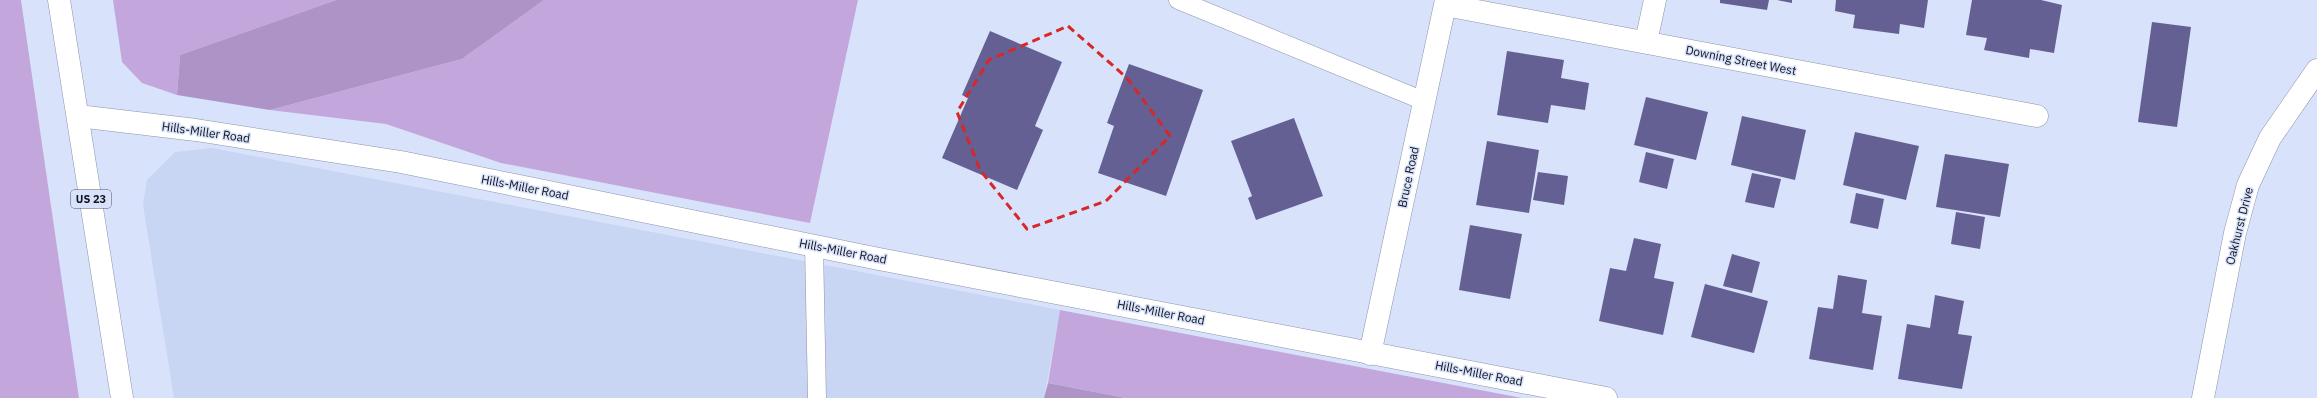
<svg xmlns="http://www.w3.org/2000/svg" width="2317" height="398" font-family="'IBM Plex Sans',sans-serif">
<rect width="100%" height="100%" fill="#d8e2fa"/>
<path fill="#c8d5f3" d="M212 148 1060 310 1044 398H174L143 205 147 180 175 152Z"/>
<path fill="#c3a7dc" d="M0 0H21L79 398H0Z
M113 0H336L180 55 177 95 142 83 122 62Z
M544 0H858L810 223 501 163 386 124 270 110 462 59Z
M1060 310 1522 398H1126L1048 383Z"/>
<path fill="#ae93c7" d="M336 0H544L462 59 270 110 177 95 180 55Z
M1048 383 1126 398H1044Z"/>
<path fill="#656093" d="M1720 0H1769L1767 10 1720 3Z
M1777 0H1792V3Z
M1836 0H1928L1924 28 1900 24 1899 34 1853 28 1855 15 1835 11Z
M1972 0H2041L2062 5 2054 53 2030 49 2029 58 1984 50 1987 38 1966 35Z
M2152 22 2191 27 2177 127 2138 122Z
M990 31 1062 62 1035 126 1043 130 1017 190 942 158 968 98 962 95Z
M1507 51 1564 60 1561 78 1589 83 1585 110 1551 105 1548 123 1497 115Z
M1129 64 1203 90 1166 196 1098 173 1114 126 1107 123Z
M1646 97 1708 112 1696 160 1634 145Z
M1742 116 1806 130 1795 180 1731 165Z
M1294 118 1323 196 1256 220 1248 198 1252 196 1231 141Z
M1855 132 1919 146 1906 200 1843 185Z
M1487 141 1539 150 1529 213 1476 205Z
M1646 152 1674 159 1667 189 1639 182Z
M1945 154 2009 164 2000 217 1936 207Z
M1538 172 1568 176 1564 205 1533 200Z
M1752 173 1781 179 1774 208 1745 202Z
M1856 193 1884 199 1878 229 1850 223Z
M1956 212 1985 217 1980 249 1951 244Z
M1470 225 1522 234 1510 299 1459 290Z
M1634 238 1661 244 1654 278 1674 282 1663 335 1599 321 1610 268 1626 271Z
M1732 254 1760 262 1752 293 1723 286Z
M1838 275 1867 280 1862 313 1882 316 1873 370 1809 359 1818 307 1833 309Z
M1705 284 1768 301 1754 353 1691 337Z
M1935 295 1964 301 1958 334 1972 336 1962 389 1898 379 1907 324 1930 328Z"/>
<g fill="none" stroke-linecap="round" stroke-linejoin="round">
<defs>
<path id="lane" d="M1178 0 1424 101
M814 245 817 398"/>
<path id="street" d="M1445 5 2037 116
M1646 42 1655 0
M1370 354 1446 0
M2203 398 2235 233 2248 185 2270 138 2317 70"/>
<path id="secondary" d="M78 116 196 130 401 162 879 259 1606 398"/>
<path id="highway" d="M59 0 122 398"/>
</defs>
<use href="#lane" stroke="#8b94aa" stroke-width="19"/>
<use href="#street" stroke="#8b94aa" stroke-width="23"/>
<use href="#secondary" stroke="#8b94aa" stroke-width="23"/>
<use href="#highway" stroke="#8b94aa" stroke-width="23"/>
<use href="#lane" stroke="#fff" stroke-width="18"/>
<use href="#street" stroke="#fff" stroke-width="22"/>
<use href="#secondary" stroke="#fff" stroke-width="22"/>
<use href="#highway" stroke="#fff" stroke-width="22"/>
</g>
<path fill="none" stroke="#d62828" stroke-width="3" stroke-dasharray="8 5" stroke-linejoin="round" d="M1068 26 1127 78 1170 136 1106 201 1027 229 980 170 957 112 989 60Z"/>
<g text-anchor="middle" dominant-baseline="central" stroke-width="3" stroke-linejoin="round" paint-order="stroke">
<rect fill="#d8e2fa" stroke="#4d525f" stroke-width="1" x="71" y="190" width="40" height="18" rx="3"/>
<g font-size="11" font-weight="bold" fill="#11141c">
<text x="91" y="199">US 23</text>
</g>
<g font-size="12" fill="#11141c" stroke="#d8e2fa">
<text transform="translate(1741 60) rotate(11)">Downing Street West</text>
<text transform="translate(206 132) rotate(8)">Hills-Miller Road</text>
<text transform="translate(1408 177) rotate(-78)">Bruce Road</text>
<text transform="translate(525 187) rotate(11)">Hills-Miller Road</text>
<text transform="translate(2239 226) rotate(-76)">Oakhurst Drive</text>
<text transform="translate(843 251) rotate(11)">Hills-Miller Road</text>
<text transform="translate(1161 312) rotate(11)">Hills-Miller Road</text>
<text transform="translate(1479 373) rotate(11)">Hills-Miller Road</text>
</g>
</g>
</svg>
